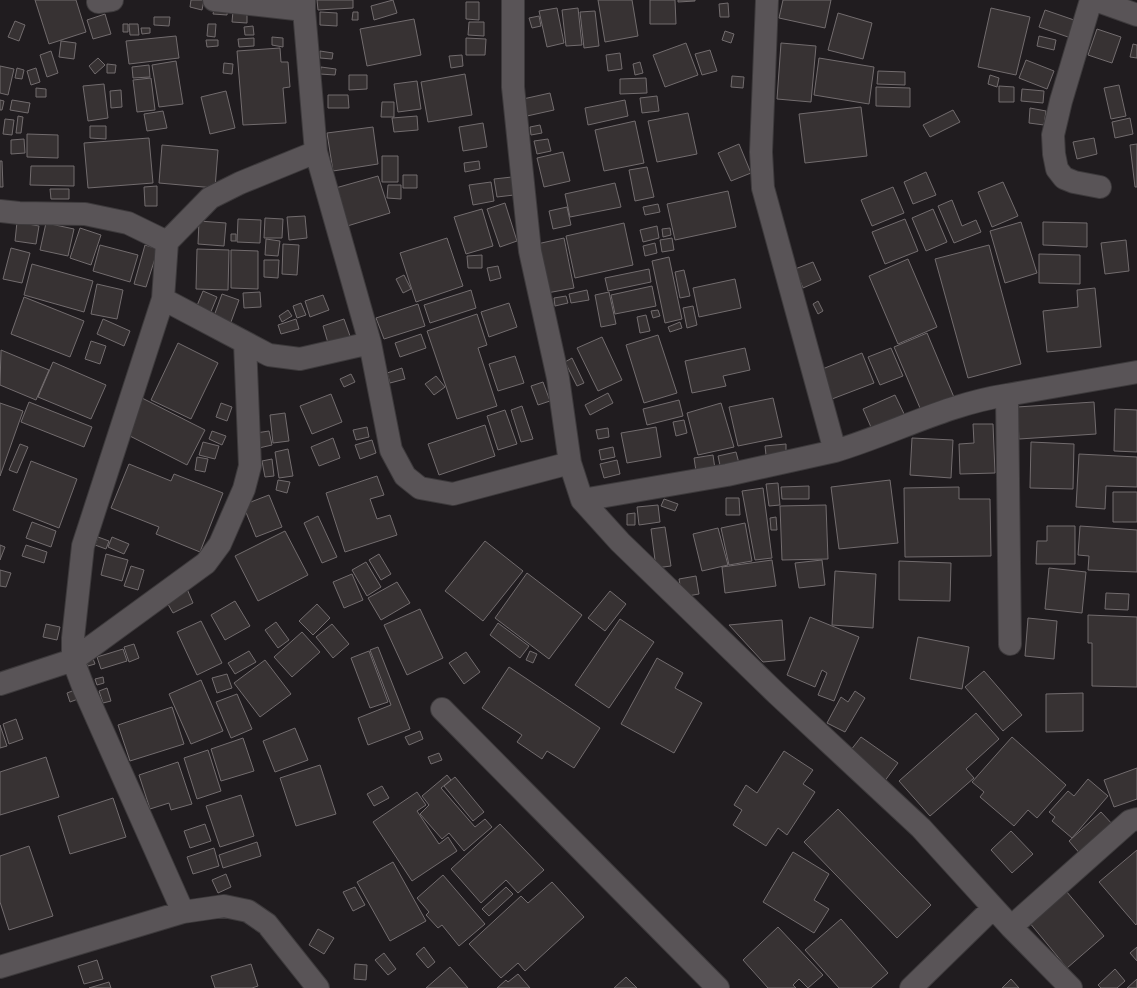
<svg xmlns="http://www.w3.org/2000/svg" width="1137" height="988" font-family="'Source Sans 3',sans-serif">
<rect width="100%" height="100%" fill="#201c1f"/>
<path fill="#373233" stroke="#726c6e" d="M35 0H76L86 32 49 44Z
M191 0H204L202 10 190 7Z
M317 0H353V8L318 10Z
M393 0 397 13 374 20 371 6Z
M598 0H632L638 36 605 42Z
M650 0H675L676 24H650Z
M678 0H695V1L678 2Z
M783 0H831L825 28 779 18Z
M466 2H479V20L466 19Z
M728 3 729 17H720L719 4Z
M215 4 228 5 227 15 213 14Z
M557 8 564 43 547 47 539 11Z
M578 8 582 45 566 46 562 10Z
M991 8 1030 17 1016 75 978 67Z
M1045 10 1077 21 1071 38 1039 27Z
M233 11 247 12V23L232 22Z
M595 11 599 46 584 48 580 12Z
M320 12 337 13V26L320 25Z
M353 12H358V20H352Z
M838 13 872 23 863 59 828 50Z
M105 14 111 34 93 39 87 20Z
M539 16 541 26 532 28 529 18Z
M154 17H170L169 26 154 25Z
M414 19 421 55 367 66 360 29Z
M15 21 25 25 19 41 8 37Z
M469 22H484V36L468 35Z
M123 24H128V32H123Z
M129 24H138L139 35H130Z
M208 24H216L215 37 207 36Z
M253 26 254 35H245L244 27Z
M141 28H150V33L142 34Z
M1097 29 1121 37 1112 63 1088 55Z
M725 31 734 34 731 43 722 40Z
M176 36 179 58 129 64 126 41Z
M1039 36 1056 40 1054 50 1037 46Z
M272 37 283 38V47L272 45Z
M254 38V46L239 47 238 39Z
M466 38 486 39 485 55H466Z
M206 40H218V46L207 47Z
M61 41 76 43 74 59 59 57Z
M686 43 698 75 665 87 653 55Z
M781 43 816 46 811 102 777 99Z
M1133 44 1137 45V58L1130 57Z
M280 48 281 62H288L290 87 283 88 286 123 243 125 237 51Z
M710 50 717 71 702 75 695 54Z
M51 51 58 73 47 77 40 55Z
M320 51 333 53 332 59 320 58Z
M620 53 622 69 608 71 606 55Z
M462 55 463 66 451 68 449 56Z
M98 58 105 65 95 74 89 66Z
M819 58 874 67 869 104 814 95Z
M1026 60 1054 71 1047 89 1019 78Z
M176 61 183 104 159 107 152 65Z
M640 62 643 73 635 75 633 64Z
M224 63 233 64 232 74 223 73Z
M107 64 116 65 115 73H107Z
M149 65 150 77 133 78 132 67Z
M0 66 14 69 8 95 0 93Z
M321 67 336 69 335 75 320 74Z
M17 68 24 70 22 79 15 78Z
M36 68 40 82 31 85 27 71Z
M878 71 905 72V85L877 84Z
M465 74 472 115 428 122 421 82Z
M349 75H367V89L349 90Z
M990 75 999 78 997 87 988 84Z
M732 76 744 77 743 88 731 87Z
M151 78 155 110 137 112 133 80Z
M646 78 647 93 620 94V79Z
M417 81 421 109 398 112 394 84Z
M104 84 108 118 88 121 83 86Z
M1119 85 1126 116 1111 119 1104 88Z
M999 86 1014 87V102H999Z
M876 87 910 88V107L876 106Z
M36 88 46 89V97H36Z
M1022 89 1044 91 1043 103 1021 101Z
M121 90 122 107 111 108 110 91Z
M226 91 235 128 210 134 201 97Z
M550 93 554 110 527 116 523 99Z
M328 95H348L349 108H328Z
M657 96 659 111 642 113 640 98Z
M0 100 4 101 2 110H0Z
M12 100 30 103 28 113 10 110Z
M625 100 628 116 588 125 585 108Z
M382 102H394V117H381Z
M861 107 867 156 805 163 799 114Z
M1030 108 1046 111 1044 125 1029 123Z
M953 110 960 122 930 137 923 125Z
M163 111 167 128 147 131 144 114Z
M688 113 697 154 657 162 648 121Z
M18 116 23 117 21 133H16Z
M417 116 418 130 394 132 392 118Z
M1130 118 1133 134 1115 138 1112 122Z
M5 119 14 120 12 135 3 134Z
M635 121 644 163 604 171 595 130Z
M483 123 487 147 463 151 459 127Z
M540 125 542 133 531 135 530 127Z
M90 126H106V139L90 138Z
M373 127 378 164 333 171 327 133Z
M27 134 58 135V158L27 157Z
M149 138 153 183 88 188 84 143Z
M1094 138 1097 154 1077 159 1073 142Z
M24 139 25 153 11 154V140Z
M548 139 551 151 537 154 534 141Z
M739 144 751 173 731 181 718 153Z
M1137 144V187H1135L1130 145Z
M162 145 218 150 215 188 159 183Z
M563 152 570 181 544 187 537 158Z
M382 156H398V182H382Z
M0 161H2L3 187H0Z
M479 161 480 169 465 172 464 163Z
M31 166H74V186L30 185Z
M647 167 654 197 635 201 629 170Z
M926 172 936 195 913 204 904 182Z
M403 175H417V188H403Z
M378 176 390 213 344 227 332 189Z
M512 177 514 195 497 197 494 179Z
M491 182 494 201 473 205 469 185Z
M1003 182 1018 216 992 227 978 192Z
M615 183 621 207 570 217 565 194Z
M388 185H401V199L387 198Z
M157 186V206H145L144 187Z
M893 187 904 213 872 226 861 200Z
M50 189H69V199H51Z
M728 191 736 227 675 240 667 204Z
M952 200 962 226 976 220 981 232 954 243 938 206Z
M505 203 517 241 500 247 487 209Z
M658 204 660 212 645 215 643 207Z
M567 207 571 225 553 229 549 211Z
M482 209 493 246 466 254 454 217Z
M933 209 947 242 926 251 912 218Z
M305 216 307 238 289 240 287 217Z
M265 218 283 219 282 238H264Z
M238 219 261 220 260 243 237 242Z
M905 219 918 251 885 264 872 232Z
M199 221 226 223 224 246 198 244Z
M17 222 39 226 36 244 15 241Z
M1021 222 1037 273 1005 283 990 231Z
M1043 222 1087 223V247L1043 245Z
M46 223 74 229 68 256 40 250Z
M624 223 633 265 575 278 566 236Z
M657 226 659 238 643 242 640 230Z
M80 228 101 235 91 265 70 258Z
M670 228 671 235 663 237 662 229Z
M231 234H236V241H231Z
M447 238 463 286 416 302 400 253Z
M564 238 574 288 547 293 537 244Z
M672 238 674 250 662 252 660 240Z
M266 239 280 241 278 256 265 255Z
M1126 240 1129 271 1105 274 1101 243Z
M655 243 657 253 645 256 643 246Z
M283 244 299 245 297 275 282 274Z
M100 245 138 255 130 282 93 271Z
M145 245 158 249 146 287 134 284Z
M989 245 1021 364 968 378 935 259Z
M11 248 30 253 22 283 3 279Z
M197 249 229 250 228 290 196 289Z
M231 250 258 251V289L231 288Z
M1039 254 1080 255V284L1039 283Z
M482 255V268H468L467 256Z
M669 257 682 319 665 323 652 261Z
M908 259 937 327 898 344 869 276Z
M264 260H279L278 278 264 277Z
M813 262 821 280 803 288 795 269Z
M32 264 93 281 84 312 24 295Z
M498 266 501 278 490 281 487 268Z
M649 269 651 282 608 291 605 278Z
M684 270 690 296 680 298 675 272Z
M404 275 411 289 403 293 396 279Z
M735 279 741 308 699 317 693 288Z
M97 284 123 290 117 319 91 314Z
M652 286 656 306 615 314 611 295Z
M1095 288 1101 347 1047 352 1043 311 1078 307 1077 290Z
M471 290 476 308 430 323 424 305Z
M587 290 589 300 571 303 569 294Z
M203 291 217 297 210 314 196 308Z
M260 292 261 307 244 308 243 293Z
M609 292 616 324 601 327 595 295Z
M222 294 239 300 231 322 214 316Z
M323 295 329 310 310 317 305 301Z
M566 296 568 303 555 306 554 298Z
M24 297 84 321 70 357 11 334Z
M818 301 823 311 818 314 813 304Z
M301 303 306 315 297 318 293 306Z
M509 303 517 327 489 337 481 312Z
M418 304 425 326 384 339 376 318Z
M693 306 697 325 687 328 683 308Z
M288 310 292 316 282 322 279 316Z
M658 310 660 316 653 318 651 311Z
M477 314 487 345 478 348 497 406 457 419 427 331Z
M646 315 650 331 640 333 637 317Z
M103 319 130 331 124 346 97 334Z
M296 319 299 329 281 334 278 325Z
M344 319 350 336 328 343 323 326Z
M680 322 682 328 670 332 668 327Z
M927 333 956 402 923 415 894 347Z
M421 334 426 348 400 357 395 343Z
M658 335 677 393 644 403 626 345Z
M602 337 622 380 598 391 577 348Z
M91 341 106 346 100 364 85 359Z
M178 343 218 363 191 419 151 400Z
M745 348 750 370 723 376 726 386 692 393 685 361Z
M891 348 903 376 880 385 868 357Z
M1 350 49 370 36 400 0 385Z
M862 353 874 383 832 399 820 370Z
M515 356 524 383 498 391 489 364Z
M572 358 584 383 577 386 565 362Z
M53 362 106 385 91 419 38 397Z
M402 368 405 379 390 383 387 373Z
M351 374 355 382 344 387 340 379Z
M436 376 445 387 434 395 425 384Z
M543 382 550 401 538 405 531 386Z
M608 393 613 403 590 415 585 405Z
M331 394 342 422 312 434 300 406Z
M895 395 907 420 874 434 863 409Z
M142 398 205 430 187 465 124 433Z
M773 398 782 437 738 446 729 407Z
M679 400 683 416 647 425 643 409Z
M29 402 92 427 84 447 21 422Z
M1094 402 1096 434 1019 439 1017 407Z
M0 403 23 411 0 476Z
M221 403 232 407 227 421 216 417Z
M721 403 734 447 698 455 687 413Z
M522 406 533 439 521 442 511 410Z
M1115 409 1137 410V452L1114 451Z
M505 410 517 444 498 450 487 416Z
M285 413 289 441 273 443 270 415Z
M684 420 687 433 676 436 673 422Z
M973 424H993L995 473 960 474 959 444 974 443Z
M485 425 495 456 439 475 428 444Z
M367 427 369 437 356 440 353 430Z
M656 427 661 457 627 463 621 433Z
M608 428 609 437 598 439 596 430Z
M212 431 226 436 222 445 209 439Z
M269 431 272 445 259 448 256 433Z
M333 438 340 458 319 466 311 447Z
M912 438 953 440 951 478 910 475Z
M372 440 376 453 360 459 355 445Z
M203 442 219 446 215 459 199 455Z
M1031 442 1074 444 1073 489 1030 488Z
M20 444 28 447 17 473 9 470Z
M786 444V453L766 455 765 446Z
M613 447 615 457 601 460 599 450Z
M288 449 293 476 279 478 275 452Z
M736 452 740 467 721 470 718 456Z
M1079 454 1137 457V487L1106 486 1105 509 1076 507Z
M713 455 715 469 696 471 694 458Z
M197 457 208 459 205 472 195 470Z
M272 459 274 476 265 477 262 461Z
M617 460 620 474 604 478 600 464Z
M31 461 77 479 59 528 13 510Z
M129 464 171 481 174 474 223 493 200 552 156 534 159 527 111 508Z
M377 476 384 495 370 499 377 519 390 515 397 535 345 552 326 493Z
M278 480 290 482 287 493 276 490Z
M890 480 898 543 839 549 831 487Z
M778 483 780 505 769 506 766 484Z
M809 486V499H782L781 487Z
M959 487V499H990L991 556 905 557 904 488Z
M763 488 772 558 755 560 742 491Z
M1113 492H1137V522H1113Z
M269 495 282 527 256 537 243 505Z
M726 498H739L740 515H726Z
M664 499 678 504 675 511 661 506Z
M658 505 660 522 639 525 637 507Z
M826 505 828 559 782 560 780 506Z
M635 513V525H627V514Z
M318 516 337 557 322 563 304 523Z
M776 517 777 530H771L770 518Z
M32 522 56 531 51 547 26 538Z
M745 523 752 561 729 565 721 528Z
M1047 526H1075V564H1036L1037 541H1047Z
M1080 526 1137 530V572L1088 570 1089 556 1078 555Z
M665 527 671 566 656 568 651 529Z
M718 528 728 565 702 571 693 534Z
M285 531 308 575 258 601 235 556Z
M98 537 109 541 106 549 95 545Z
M112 537 129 544 124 554 108 547Z
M485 541 523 571 483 621 445 591Z
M0 545 5 547 0 560Z
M26 545 47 552 44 563 22 556Z
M106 554 128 560 122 581 101 575Z
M379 554 391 574 381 580 369 560Z
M772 560 776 586 725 593 722 567Z
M822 560 825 585 799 588 795 563Z
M899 561 951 563 950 601 899 600Z
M366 562 381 587 367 596 352 570Z
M131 566 144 570 138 590 124 586Z
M1049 568 1086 572 1082 613 1045 609Z
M0 570 11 573 6 587 0 586Z
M835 571 876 574 873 628 832 625Z
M527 573 582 615 549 659 495 618Z
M352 574 363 600 344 608 333 582Z
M696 576 699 594 682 597 679 579Z
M397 582 410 603 381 620 368 598Z
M187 589 193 603 173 613 165 599Z
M610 591 626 604 605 631 588 618Z
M1106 593 1129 594 1128 610 1105 609Z
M235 601 250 626 225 640 211 615Z
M317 604 330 618 313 635 299 621Z
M420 609 443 658 407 675 384 625Z
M1088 615 1137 617V687L1092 686V643H1088Z
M810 617 859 637 834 701 818 695 827 673 822 670 815 687 787 675Z
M1028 618 1057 621 1054 659 1025 656Z
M620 619 654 642 609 708 575 685Z
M782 620 785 660 763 662 729 625Z
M201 621 222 663 197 675 177 632Z
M276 622 289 640 278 648 265 630Z
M498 623 529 646 520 658 490 635Z
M46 624 60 627 57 640 43 637Z
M332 624 349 644 333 658 316 637Z
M302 632 320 652 292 677 274 657Z
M918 637 969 647 962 689 910 679Z
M134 644 139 658 129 662 124 647Z
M378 647 410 729 368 745 358 718 391 705 370 650Z
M123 649 127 661 101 669 97 657Z
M249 651 256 662 235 674 228 663Z
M369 651 388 702 370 708 351 658Z
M530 651 537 654 533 663 526 660Z
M466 652 480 672 464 684 449 663Z
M92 656 95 664 88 666 85 659Z
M657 658 683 673 675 688 702 703 674 753 621 724Z
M265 660 291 694 260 717 234 683Z
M509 667 600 728 574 768 547 751 542 759 517 742 522 735 482 708Z
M984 671 1022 715 1003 731 965 687Z
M227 674 232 688 217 693 212 678Z
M103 677 104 683 97 685 95 679Z
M201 680 223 731 191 744 169 694Z
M107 688 111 701 103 703 99 691Z
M75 690 78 699 70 702 67 693Z
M855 691 865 698 845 732 827 723 841 697 848 702Z
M1083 693V731L1046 732V694Z
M237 694 252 729 231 738 216 702Z
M172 707 184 744 130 761 118 725Z
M976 713 999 739 966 769 974 778 930 816 899 781Z
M16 719 23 739 9 744 3 724Z
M0 725 7 746 0 748Z
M295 728 308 760 275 772 263 741Z
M420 731 423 739 409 745 405 737Z
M861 737 898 763 884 782 847 755Z
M1012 737 1066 785 1037 818 1028 810 1014 826 980 797 984 792 972 782Z
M243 738 254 771 221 781 211 749Z
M208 750 221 791 197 799 184 758Z
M784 751 813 770 803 784 815 792 787 835 778 828 766 846 733 825 742 810 734 805 746 785 757 793Z
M439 753 442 760 431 764 428 757Z
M46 757 59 797 0 815V772Z
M178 762 192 804 171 810 169 803 150 809 139 775Z
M320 765 336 814 296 826 280 778Z
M1137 768V799L1114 807 1104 780Z
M447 775 451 780 441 788 475 827 485 819 492 827 464 851 449 833 442 839 420 814 429 805 422 796Z
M455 777 484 812 473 821 444 786Z
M1088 779 1108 796 1072 838 1052 821 1055 817 1049 812 1068 791 1074 796Z
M382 786 389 798 374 806 367 794Z
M417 792 426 805 417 811 439 844 448 837 457 851 412 881 373 822Z
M241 795 254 836 220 847 206 806Z
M113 798 126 837 70 854 58 816Z
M838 809 931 905 897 938 804 842Z
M1101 812 1114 826 1082 856 1069 841Z
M205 824 211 841 190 848 184 831Z
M500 824 544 870 518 893 506 880 481 903 451 869Z
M1011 831 1033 854 1012 873 991 850Z
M257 842 261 856 223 868 219 855Z
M29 846 53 916 9 930 0 902V856Z
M214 848 219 866 193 874 187 857Z
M1137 850V923L1136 925 1099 882Z
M793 852 829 874 814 900 829 909 814 933 763 902Z
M393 862 426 921 390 941 357 882Z
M226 874 231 887 218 893 212 880Z
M443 875 485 924 459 946 442 925 438 928 426 915 429 912 417 898Z
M552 882 584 917 525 971 518 963 501 978 469 944 521 896 528 903Z
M355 887 365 905 353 911 343 892Z
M506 887 513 894 489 916 482 909Z
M1066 891 1104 936 1067 968 1029 922Z
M841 919 888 973 871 988H839L805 950Z
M778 927 823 975 808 988 799 979 793 985 796 988H768L743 960Z
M318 929 334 938 324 954 309 945Z
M424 947 435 962 428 968 416 954Z
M1137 947V961L1130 953Z
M384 953 396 969 388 975 375 960Z
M97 960 103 979 84 984 78 966Z
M251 964 258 986 252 988H215L211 976Z
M355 964 367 965 366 980 354 979Z
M450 967 468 988H426Z
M1115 969 1125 981 1117 988H1101L1098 985Z
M518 974 530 988H497L506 980 508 982Z
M626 977 637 988H614Z
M1011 979 1019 988H1002Z
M1137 979V988H1127Z
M109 982 111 988H89Z"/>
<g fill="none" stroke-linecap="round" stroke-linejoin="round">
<defs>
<path id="minor" d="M214 0 304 10
M304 0V10L316 152 370 343 391 450 405 476 420 488 453 494 570 463 582 500 620 542 777 694 921 828 1011 927 1071 988
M513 0V87L530 251 558 378 570 463
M767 0 761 152 763 188 835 451C892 434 947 404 1007 395L1010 644
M1091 0 1061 101 1053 135 1054 154 1057 169 1064 178 1074 182 1100 187
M1095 0 1137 15
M98 2 112 0
M0 211 19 213 85 214 128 223 167 242 210 198 240 183 316 152
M167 242 163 299 83 546 73 638V660L84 689 183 912
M163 299 269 355 300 359 370 343
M1007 395 1137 372
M582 500 727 475 835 451
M0 684 73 660 206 563 220 544 244 489 250 466 245 343
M442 709 718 988
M1011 927 1130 821 1137 819
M0 967 183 912 224 906 248 911 267 924 318 988
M911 988 993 908"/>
</defs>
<use href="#minor" stroke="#3d3a3c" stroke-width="24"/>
<use href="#minor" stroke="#595457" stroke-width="22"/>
</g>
</svg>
